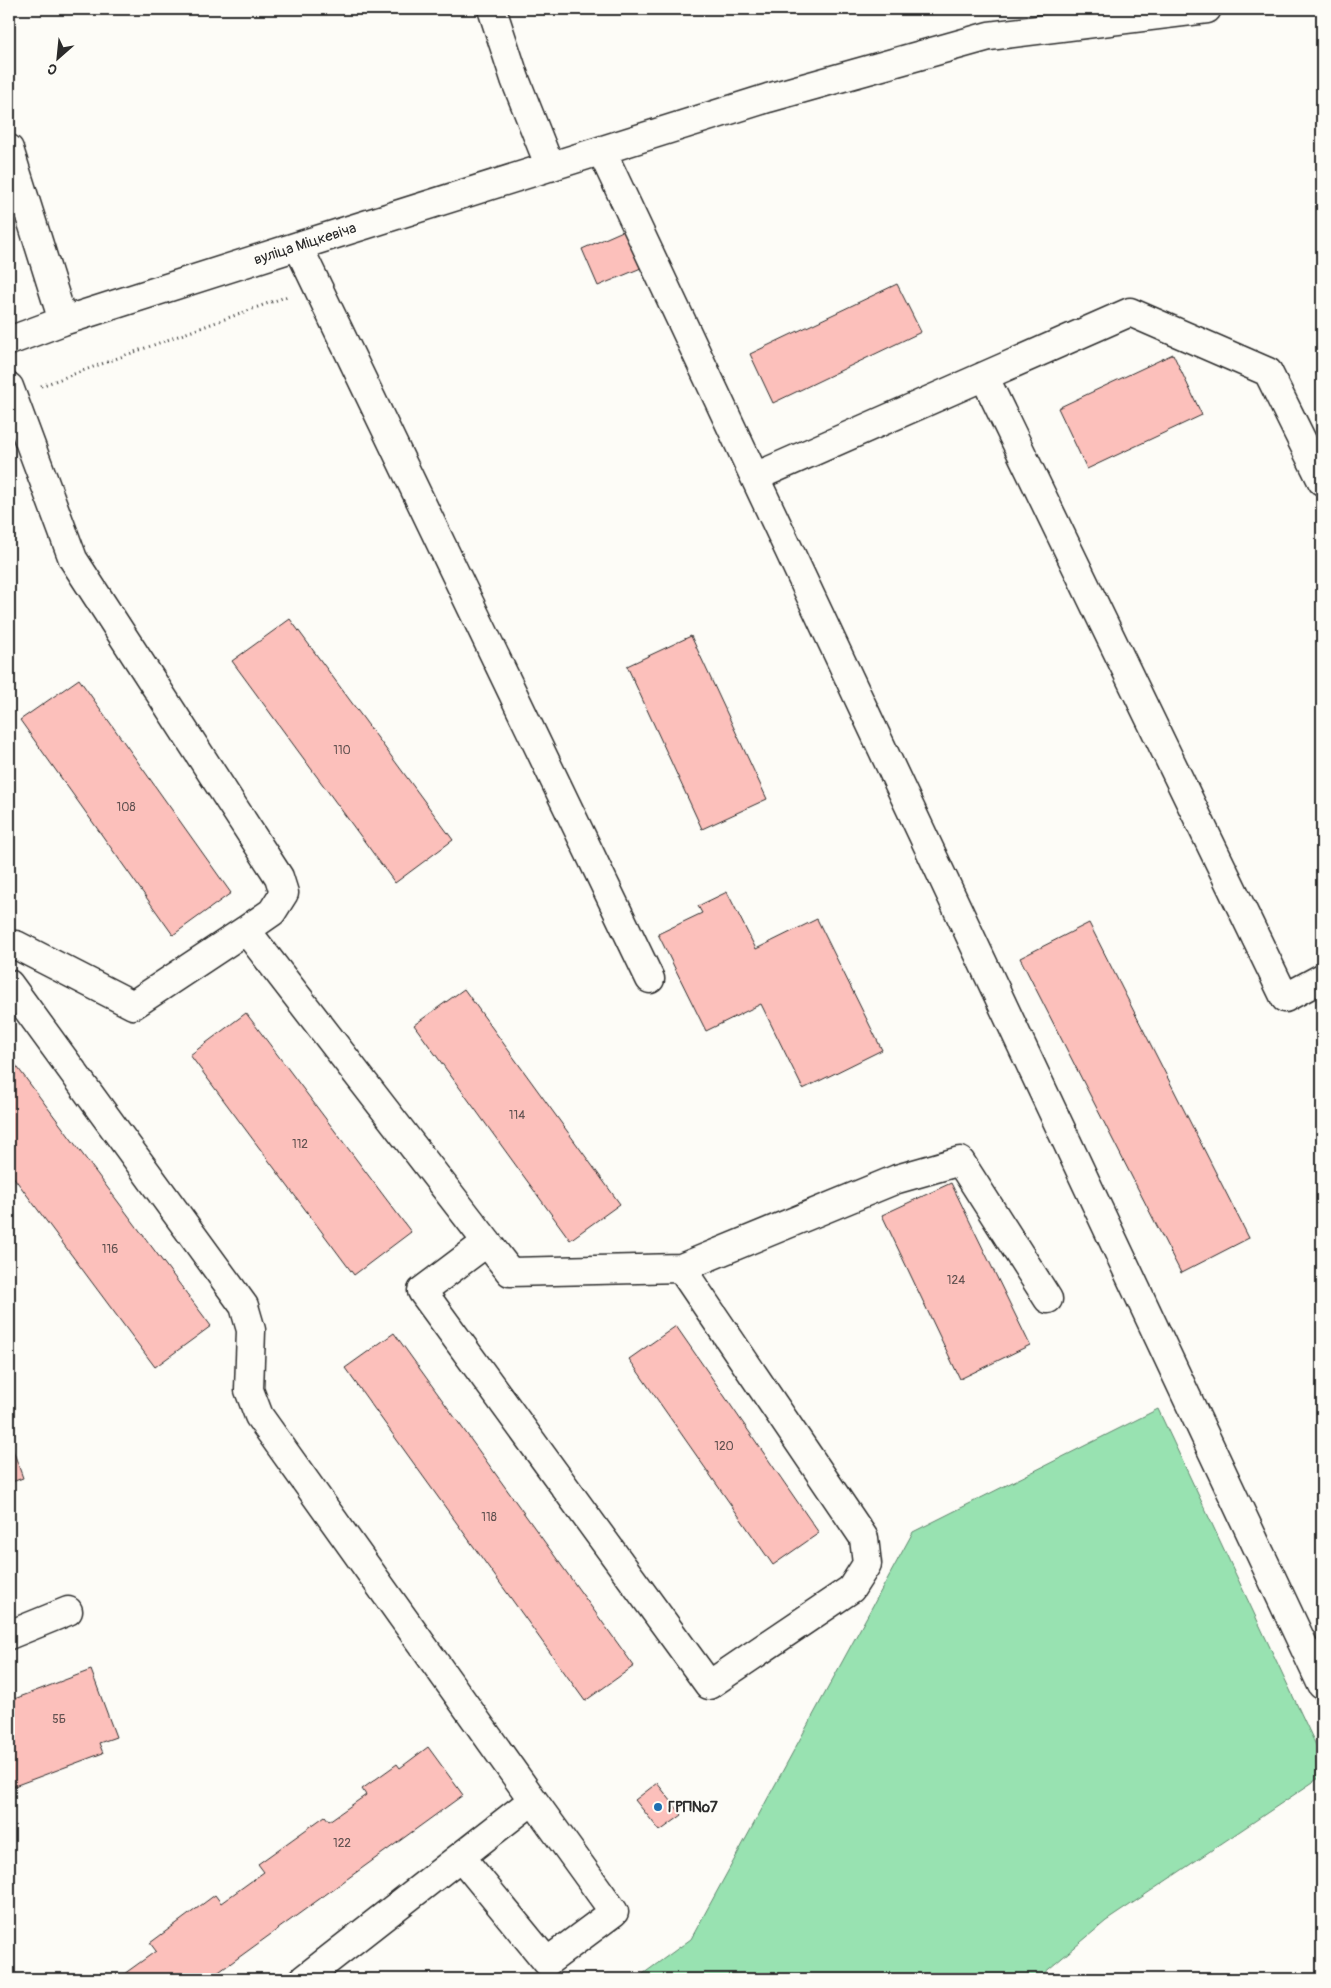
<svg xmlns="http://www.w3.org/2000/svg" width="1331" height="1988" font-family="Pangolin,sans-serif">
<rect width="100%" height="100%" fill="#fdfcf7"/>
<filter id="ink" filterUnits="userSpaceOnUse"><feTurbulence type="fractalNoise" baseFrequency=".02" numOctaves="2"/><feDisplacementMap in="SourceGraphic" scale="10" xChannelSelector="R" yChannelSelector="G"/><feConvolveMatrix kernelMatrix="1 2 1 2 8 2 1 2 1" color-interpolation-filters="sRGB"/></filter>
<g filter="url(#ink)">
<path fill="#98e2b1" stroke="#62866e" d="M1158 1409 1322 1758V1776L1106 1921 1037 1979H636L691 1939 913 1532Z"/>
<path fill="#fcc0bb" stroke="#2b2b2b" d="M625 230 641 268 598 286 582 249Z
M897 284 921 332 773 403 750 354Z
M1173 354 1202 415 1087 469 1058 408Z
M290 619 453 840 395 883 232 661Z
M691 636 767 799 702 829 627 666Z
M79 679 231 893 173 935 20 720Z
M727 892 756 949 817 919 882 1050 803 1089 761 1004 706 1031 658 934 702 913 698 906Z
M1089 923 1249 1238 1181 1273 1020 958Z
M464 989 620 1204 570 1240 414 1025Z
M246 1013 411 1232 354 1275 190 1055Z
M9 1056 211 1326 155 1367 9 1171Z
M951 1183 1030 1345 960 1379 882 1215Z
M676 1326 819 1533 773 1565 629 1359Z
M394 1333 634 1666 585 1701 345 1368Z
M9 1439 23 1478 9 1483Z
M91 1670 116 1737 99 1743 103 1753 9 1788V1701Z
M428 1747 463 1795 209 1979H117L156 1951 150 1943 215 1895 221 1903 264 1872 258 1864 325 1816 329 1821 366 1795 362 1789 397 1764 400 1768Z
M657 1783 682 1815 660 1831 635 1800Z"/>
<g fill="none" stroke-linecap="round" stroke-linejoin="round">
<defs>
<path id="minor" d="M492 9 515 79 550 167
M9 149 63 321
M602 152 1322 1685
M298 246 650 979
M9 341 63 321 298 246 768 98 989 36 1207 9
M984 376 1285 998 1322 978
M9 387 73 559 279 877 284 893 272 912 246 930 510 1272 681 1268 897 1179 960 1161 1048 1299
M755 477 1130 312 1268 372 1322 481
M9 946 16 945 133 1005 246 930
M9 984 244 1306 251 1330 249 1390 259 1416 533 1800 304 1979
M487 1242 422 1291 709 1685 851 1589 867 1564 864 1538 681 1268
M9 1635 68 1611
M461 1857 547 1962 614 1912 533 1800"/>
</defs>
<use href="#minor" stroke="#2b2b2b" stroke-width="31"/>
<path stroke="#2b2b2b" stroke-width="3" stroke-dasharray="1 4" stroke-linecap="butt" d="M41 386 288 296"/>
<use href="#minor" stroke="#fdfcf7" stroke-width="28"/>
</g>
</g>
<circle fill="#1f6fb2" stroke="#fdfcf7" stroke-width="2" cx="658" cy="1807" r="5"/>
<g text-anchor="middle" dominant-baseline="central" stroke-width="4" stroke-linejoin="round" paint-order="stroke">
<g font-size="12" fill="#5f504f">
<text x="342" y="750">110</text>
<text x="126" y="807">108</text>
<text x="517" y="1115">114</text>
<text x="300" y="1144">112</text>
<text x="110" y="1249">116</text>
<text x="956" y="1280">124</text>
<text x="724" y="1446">120</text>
<text x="489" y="1517">118</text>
<text x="59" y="1719">5Б</text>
<text x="342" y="1843">122</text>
</g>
<g font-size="15" fill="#2b2b2b" stroke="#fdfcf7">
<text transform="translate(305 244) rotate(-18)">вуліца Міцкевіча</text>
</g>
<g font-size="15" font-weight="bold" fill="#2b2b2b" stroke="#fdfcf7" text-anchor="start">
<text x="668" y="1807">ГРП№7</text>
</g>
</g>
<rect width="1331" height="1988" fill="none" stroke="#fdfcf7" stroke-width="30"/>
<rect x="15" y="15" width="1301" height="1958" fill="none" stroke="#2b2b2b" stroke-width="2" filter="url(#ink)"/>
<g transform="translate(58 58) rotate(207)" stroke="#fdfcf7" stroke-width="4" paint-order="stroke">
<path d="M0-4L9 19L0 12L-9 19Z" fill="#2b2b2b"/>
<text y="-8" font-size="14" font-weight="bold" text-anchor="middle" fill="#2b2b2b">С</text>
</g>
</svg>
